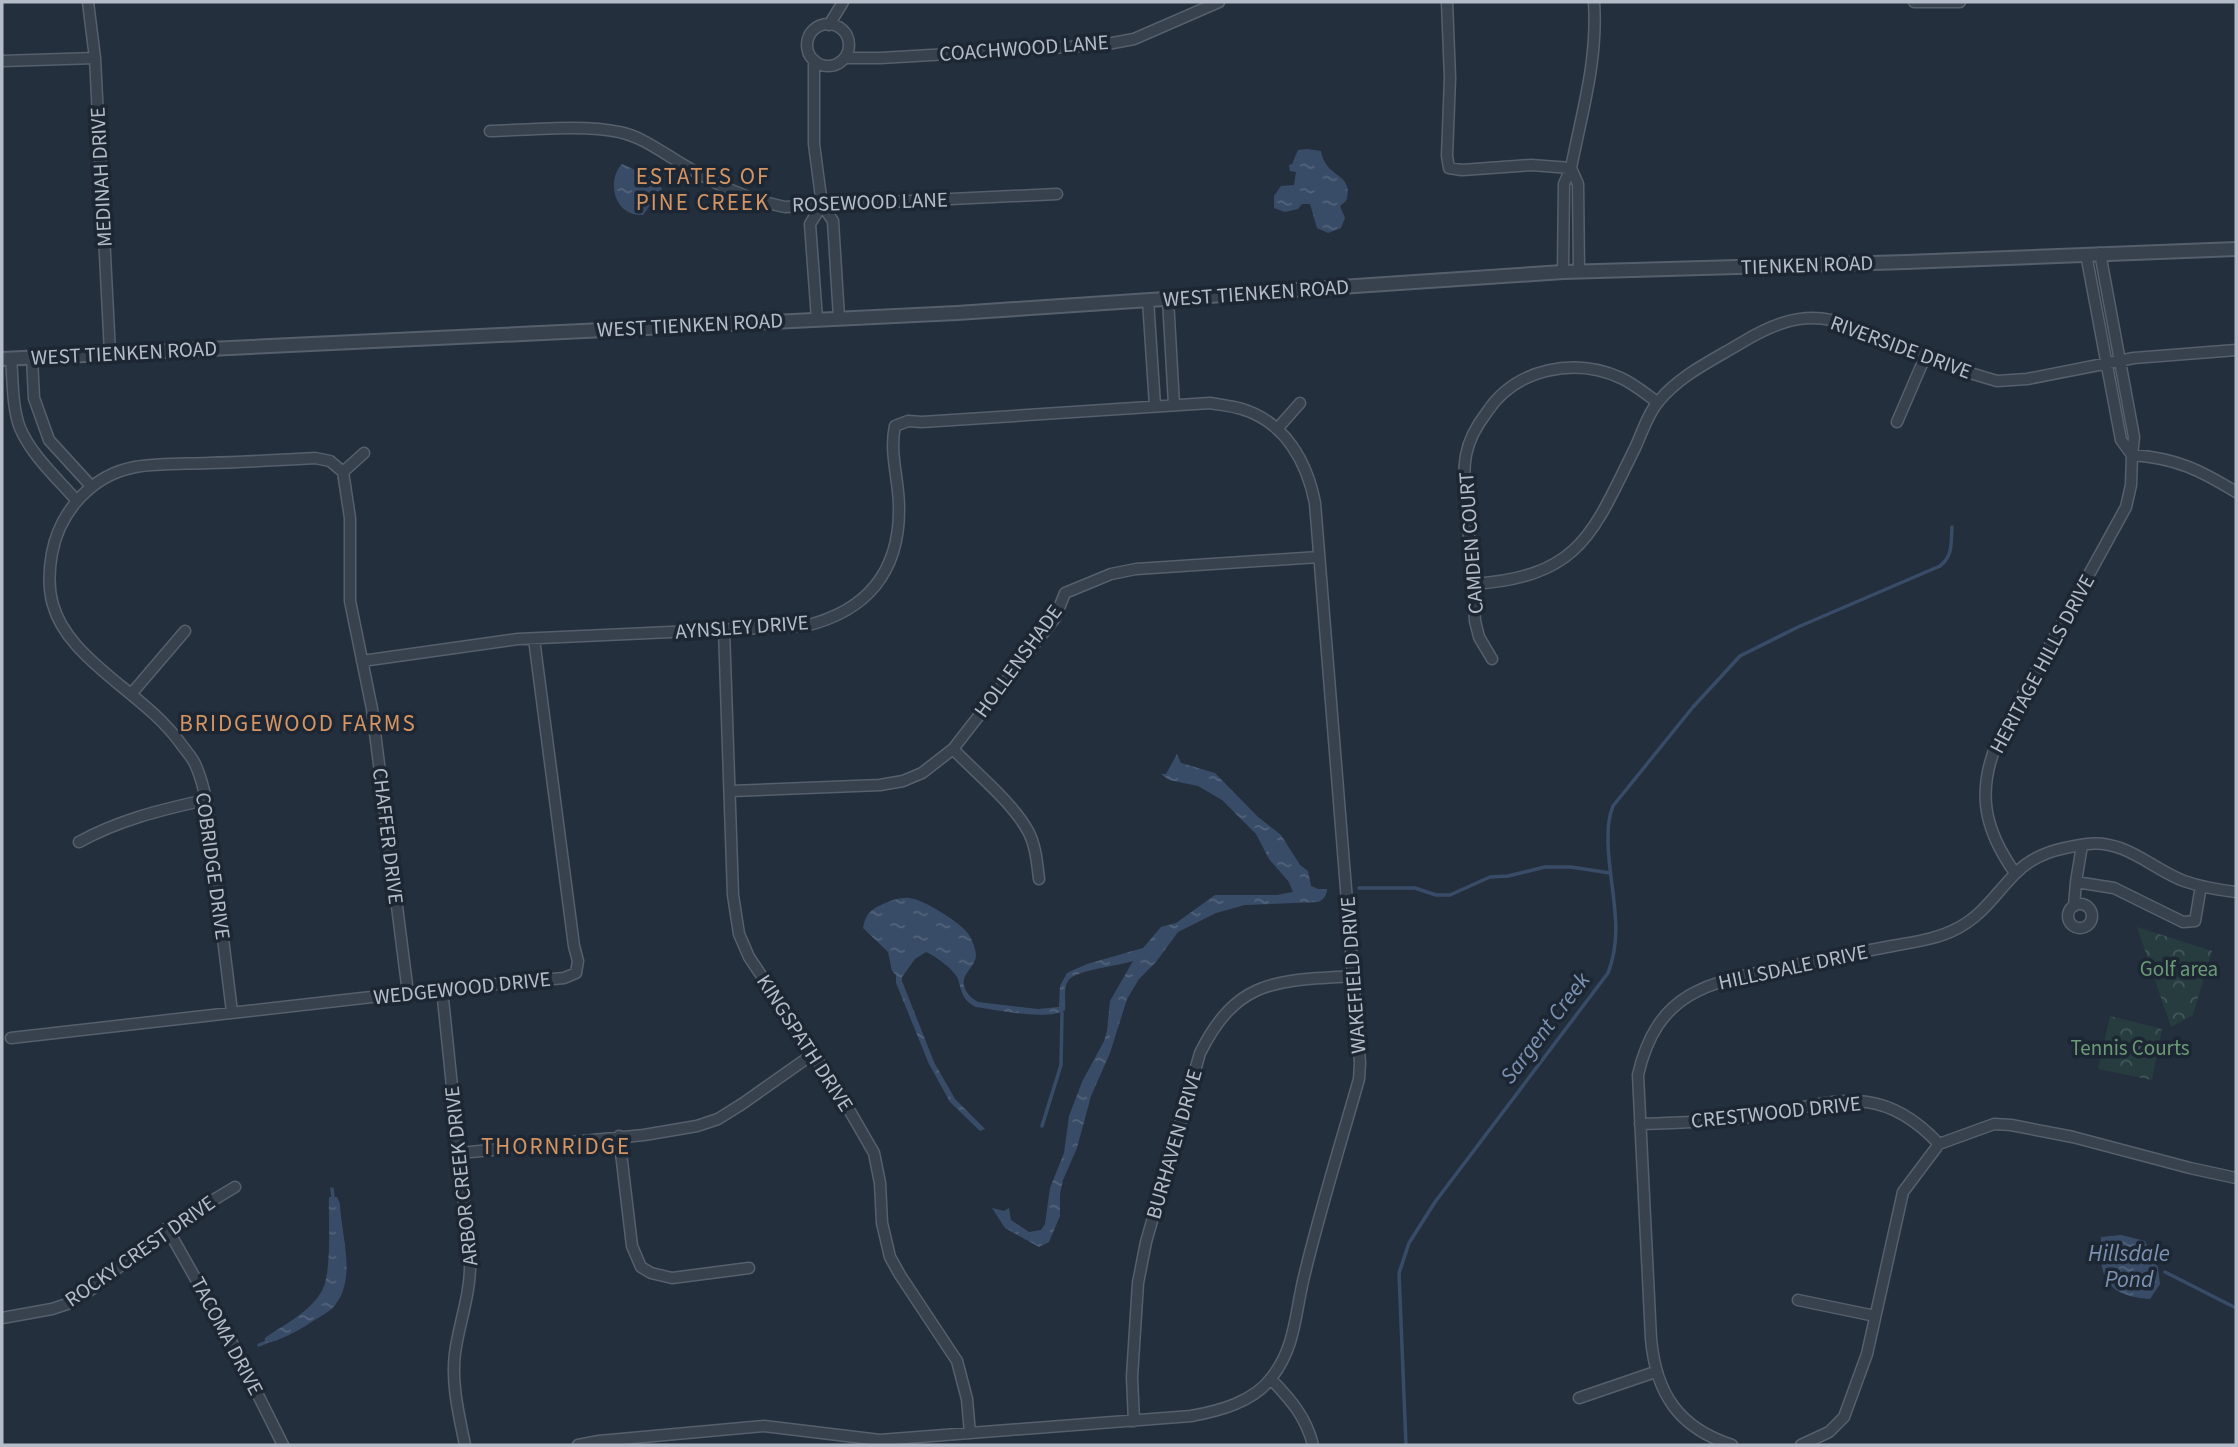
<svg xmlns="http://www.w3.org/2000/svg" width="2238" height="1447" font-family="'Source Sans 3',sans-serif">
<defs>
<pattern id="park-crowns" width="20" height="18" patternUnits="userSpaceOnUse" patternTransform="scale(1.75)"><rect width="20" height="18" fill="#263c3f"/><path d="M2 6a3 3 0 1 1 6 0M12 15a3 3 0 1 1 6 0" fill="none" stroke="#435659"/></pattern>
<pattern id="water-ripples" width="26" height="14" patternUnits="userSpaceOnUse" patternTransform="scale(1.75)"><rect width="26" height="14" fill="#394c67"/><path d="M2 4q2-2 4 0t4 0M15 11q2-2 4 0t4 0" fill="none" stroke="#53647b"/></pattern>
</defs>
<rect width="100%" height="100%" fill="#242f3e"/>
<path fill="url(#park-crowns)" d="M2137 927 2212 951 2193 1015 2171 1027Z
M2110 1016 2162 1029 2152 1080 2098 1069Z"/>
<path fill="url(#water-ripples)" d="M1307 149 1321 151C1326 180 1355 172 1346 201L1340 206 1345 218 1341 228 1328 233 1317 228 1310 204H1302L1298 209 1285 212 1274 208V196L1281 186 1294 185 1296 172 1290 171 1289 165 1292 164 1298 150Z
M622 164 655 179 662 189 643 215C614 217 606 180 622 164Z
M1177 754 1181 763 1215 773 1257 816 1281 835 1300 865 1308 871 1311 886 1318 889H1327C1327 894 1324 900 1318 902L1245 905 1216 913 1178 932 1156 962 1139 979 1127 999 1110 1053 1091 1096 1077 1148 1063 1180 1060 1194V1216L1049 1242 1039 1247 1005 1228 992 1208 1004 1211 1009 1208 1011 1220 1029 1232 1041 1230 1045 1224 1050 1188 1064 1153 1069 1116 1082 1082 1104 1041 1107 1031 1110 1001 1133 961C1118 966 1074 970 1068 981 1063 989 1066 1002 1065 1010 1048 1021 997 1010 976 1007 962 1000 962 992 958 979 954 969 935 956 926 952L915 959 902 977V981L934 1062 955 1099 985 1129 980 1131 950 1102 929 1064 896 983V975L892 971 888 952 863 928C865 915 871 909 883 904 890 901 901 897 909 898 923 899 957 921 966 931 971 936 976 949 976 956 975 967 961 974 964 986 966 993 971 998 978 1002L1038 1009 1059 1007 1060 986 1067 973 1087 964 1143 948 1161 927 1176 923 1215 895H1277L1293 892 1289 882 1269 859 1256 834 1222 800 1198 786 1169 780 1161 774H1166Z
M329 1197H337L340 1204C341 1235 357 1278 335 1305 330 1312 321 1316 313 1321 298 1331 282 1340 264 1344L265 1338C283 1325 307 1314 320 1294 333 1277 328 1219 329 1197Z
M2121 1235 2145 1241 2158 1268 2160 1284 2150 1299C2107 1296 2098 1278 2101 1237Z"/>
<g fill="none" stroke-linecap="round" stroke-linejoin="round">
<path stroke="#394c67" stroke-width="3.5" d="M1359 888H1415L1436 895H1450L1490 877 1508 876 1545 867H1571L1610 873
M1042 1126 1061 1065 1062 1013
M332 1189 333 1197
M2165 1272 2236 1308
M259 1345 264 1343
M1406 1445 1399 1273 1409 1243 1435 1202 1608 973C1625 930 1609 887 1608 843 1608 830 1608 818 1613 806L1693 707 1740 656 1798 627 1940 566C1953 556 1951 543 1952 527"/>
<defs>
<path id="minor" d="M88 2 95 58 110 353
M1447 2 1450 78 1447 156 1449 168 1462 170 1531 165 1571 168
M1914 2H1960
M807 45a21 21 0 1 1 42 0a21 21 0 1 1-42 0Z
M829 25 843 2
M845 58H880L1102 45 1134 39 1219 2
M814 60V144L822 205 833 221 839 318
M2 61 95 58
M490 131C527 130 585 124 619 132 640 136 659 150 677 161 714 183 741 198 785 207L1057 194
M1571 168 1578 184 1579 272
M2086 254 2121 440 2132 455 2134 437 2100 253
M1563 272 1564 184 1571 168C1582 112 1598 60 1594 2
M1168 299 1174 405
M1148 300 1155 406
M817 319 810 224 822 205
M32 357 34 398 49 440 91 486
M11 358C13 381 12 407 20 428 32 456 57 478 77 501
M1897 422 1925 357
M1277 429 1300 403
M343 472 364 453
M1474 584C1580 576 1592 535 1635 448 1642 433 1648 413 1659 401 1680 375 1713 360 1741 343 1769 326 1798 313 1831 320L1970 373 1997 381 2027 379 2134 358 2236 350
M724 630 733 895 739 934 749 957 840 1094 874 1153 880 1183 882 1223 890 1257 900 1275 957 1361 967 1399 970 1433
M1492 659 1479 637 1475 621C1474 589 1471 557 1468 525 1466 502 1462 478 1466 455 1469 439 1477 425 1487 412 1516 368 1575 357 1621 378 1634 384 1646 394 1657 402
M362 661 518 639 805 626C867 611 900 572 899 507 899 480 889 453 895 426L908 421 922 422 1210 403C1221 405 1232 406 1242 409 1285 422 1307 462 1315 503L1360 1063 1359 1079C1340 1146 1319 1213 1303 1281 1295 1316 1295 1347 1272 1377 1254 1402 1219 1411 1191 1416L880 1440 764 1426 599 1441 578 1445
M132 693 185 631
M953 749C976 773 1012 802 1028 831 1036 846 1037 863 1039 879
M731 791 880 785 903 781 922 773 953 749 1055 618 1065 593 1111 574 1136 569 1319 557
M79 842C119 820 160 810 205 800
M2082 845 2076 882 2114 888 2183 922 2195 921 2201 886
M2015 873C1984 829 1976 792 1998 740L2126 507 2131 485 2132 455C2176 458 2200 470 2236 492
M2068 916a12 12 0 1 1 24 0a12 12 0 1 1-24 0Z
M2074 906 2076 882
M442 989 470 1262C471 1293 459 1323 455 1353 451 1384 459 1415 465 1445
M232 1012C226 963 220 914 214 865 210 832 209 796 196 766 193 758 186 751 181 744 153 705 109 682 77 646 52 618 45 591 52 553 60 511 92 475 135 467 159 463 185 464 209 463 245 462 280 460 315 458L330 461 343 472 350 518V601L372 709 408 993
M11 1038 442 989 564 978 576 973 578 961 574 946 534 639
M1640 1124C1675 1123 1709 1122 1743 1118 1824 1108 1874 1074 1939 1144
M619 1136 632 1246 641 1267 651 1273 672 1278 749 1268
M460 1153 644 1135 697 1126 718 1119 742 1104 813 1054
M167 1228 232 1343 283 1445
M1798 1300 1875 1316
M2 1318 52 1309 70 1303 92 1289 167 1228 235 1187
M1271 1379C1291 1400 1306 1417 1313 1445
M1579 1398 1655 1372
M1134 1421 1132 1377 1138 1283 1146 1242 1200 1053C1238 977 1278 981 1354 976
M1732 1445C1679 1428 1656 1394 1651 1339L1638 1075C1657 992 1707 982 1782 968 1819 960 1855 953 1892 946 1914 942 1938 939 1958 928 1983 915 1996 893 2015 874 2035 853 2060 848 2087 844 2125 839 2152 869 2184 881 2201 887 2219 890 2236 892
M1801 1445 1829 1432 1844 1417 1867 1354 1903 1192 1939 1144 1994 1124 2011 1125 2073 1137 2190 1168 2236 1178"/>
<path id="tertiary" d="M2 359 957 313 1563 272 1906 262 2236 249"/>
</defs>
<use href="#minor" stroke="#565f6c" stroke-width="13"/>
<use href="#tertiary" stroke="#565f6c" stroke-width="16"/>
<use href="#minor" stroke="#38414e" stroke-width="10"/>
<use href="#tertiary" stroke="#38414e" stroke-width="12"/>
</g>
<g text-anchor="middle" dominant-baseline="central" stroke-width="7" stroke-linejoin="round" paint-order="stroke">
<g font-size="21" fill="#b4bcc9" stroke="#1d2633">
<text transform="translate(1024 48) rotate(-4)">COACHWOOD LANE</text>
<text transform="translate(101 177) rotate(-93)">MEDINAH DRIVE</text>
<text transform="translate(870 202) rotate(-2)">ROSEWOOD LANE</text>
<text transform="translate(1807 265) rotate(-2)">TIENKEN ROAD</text>
<text transform="translate(1256 293) rotate(-4)">WEST TIENKEN ROAD</text>
<text transform="translate(690 325) rotate(-3)">WEST TIENKEN ROAD</text>
<text transform="translate(1901 347) rotate(20)">RIVERSIDE DRIVE</text>
<text transform="translate(124 353) rotate(-3)">WEST TIENKEN ROAD</text>
<text transform="translate(1471 543) rotate(-94)">CAMDEN COURT</text>
<text transform="translate(742 627) rotate(-4)">AYNSLEY DRIVE</text>
<text transform="translate(1018 661) rotate(-54)">HOLLENSHADE</text>
<text transform="translate(2042 664) rotate(-62)">HERITAGE HILLS DRIVE</text>
<text transform="translate(388 836) rotate(83)">CHAFFER DRIVE</text>
<text transform="translate(213 866) rotate(82)">COBRIDGE DRIVE</text>
<text transform="translate(1793 967) rotate(-12)">HILLSDALE DRIVE</text>
<text transform="translate(1353 975) rotate(-94)">WAKEFIELD DRIVE</text>
<text transform="translate(462 988) rotate(-6)">WEDGEWOOD DRIVE</text>
<text transform="translate(805 1043) rotate(57)">KINGSPATH DRIVE</text>
<text transform="translate(1776 1112) rotate(-6)">CRESTWOOD DRIVE</text>
<text transform="translate(1174 1144) rotate(-74)">BURHAVEN DRIVE</text>
<text transform="translate(461 1176) rotate(-96)">ARBOR CREEK DRIVE</text>
<text transform="translate(140 1251) rotate(-35)">ROCKY CREST DRIVE</text>
<text transform="translate(227 1336) rotate(62)">TACOMA DRIVE</text>
</g>
<g font-size="21" fill="#6b9a76" stroke="#1d2633">
<text x="2179" y="969">Golf area</text>
<text x="2130" y="1048">Tennis Courts</text>
</g>
<g font-size="23" letter-spacing="2" fill="#d59563" stroke="#1d2633">
<text x="703" y="176">ESTATES OF<tspan x="703" dy="26">PINE CREEK</tspan></text>
<text x="298" y="723">BRIDGEWOOD FARMS</text>
<text x="556" y="1146">THORNRIDGE</text>
</g>
<g font-size="23" font-style="italic" fill="#7c92b1" stroke="#1d2633">
<text transform="translate(1545 1028) rotate(-53)">Sargent Creek</text>
<text x="2129" y="1253">Hillsdale<tspan x="2129" dy="26">Pond</tspan></text>
</g>
</g>
<rect width="2238" height="1447" fill="none" stroke="#b4bcc9" stroke-width="7"/>
</svg>
